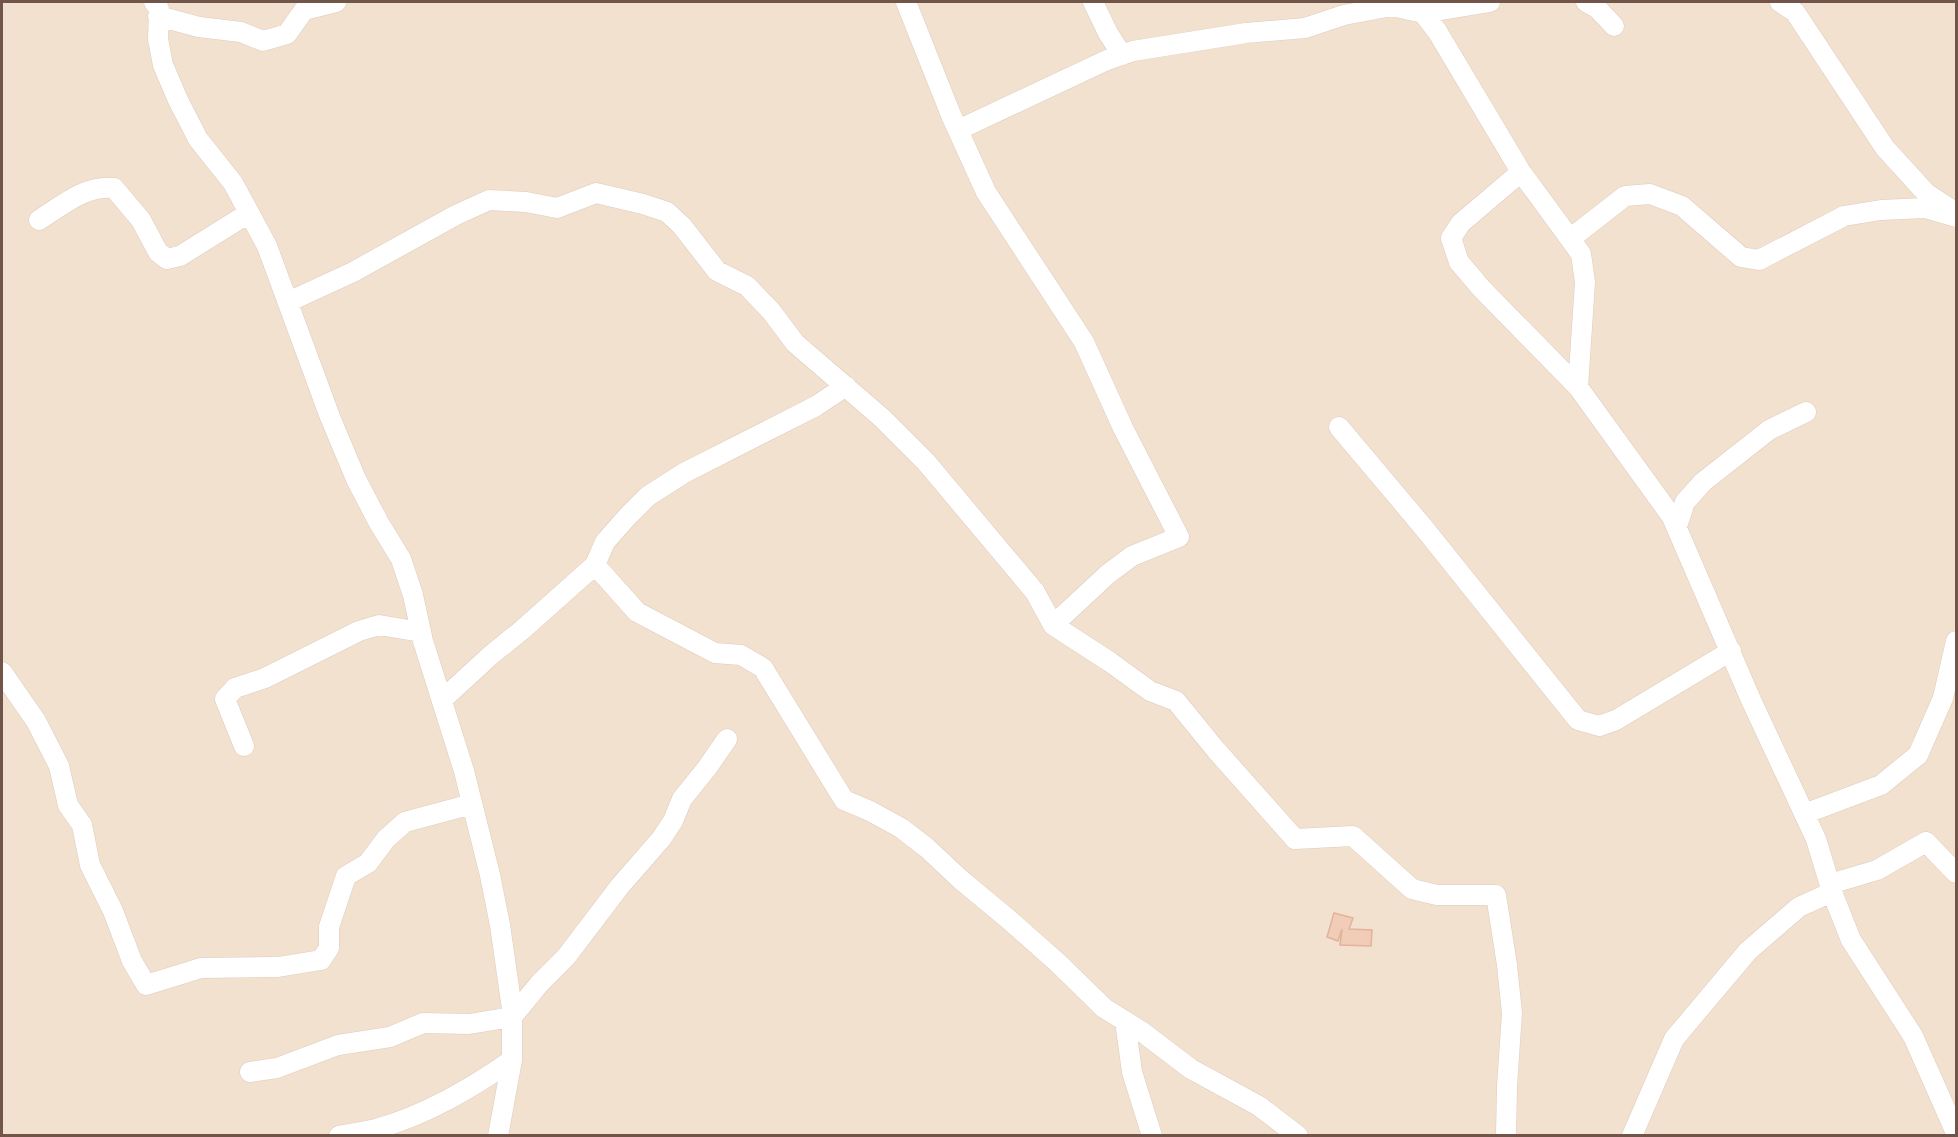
<svg xmlns="http://www.w3.org/2000/svg" width="1958" height="1137" font-family="Arial,sans-serif">
<rect width="100%" height="100%" fill="#fbf0e0"/>
<path fill="#f2e1cf" d="M2 2H1956V1135H2Z"/>
<path fill="#f0ccb9" stroke="#e2b29a" stroke-width="1.5" d="M1334 913 1353 918 1349 929 1372 930 1371 946 1340 945 1342 929 1338 941 1327 937Z"/>
<g fill="none" stroke-linecap="round" stroke-linejoin="round">
<defs>
<path id="street" d="M154 2 159 9 158 39 163 65 178 100 198 139 233 183 267 246 330 417 356 479 379 523 401 559 413 595 423 641 464 771 490 875 500 925 512 1009V1060L498 1136
M906 2 951 115 986 192 1084 342 1123 428 1179 537 1132 556 1108 574 1053 625
M1093 2 1108 33 1122 55
M1586 2 1597 8 1614 26
M1780 2 1795 12 1885 148 1926 193 1952 210
M1417 4 1423 13 1490 2
M158 16 199 27 241 32 263 41 287 34 304 10 336 2
M958 130 1107 60 1133 51 1246 33 1305 28 1344 15 1392 6 1423 13 1437 31 1521 172 1581 254 1585 282 1578 387 1672 517 1751 700 1816 839 1832 892 1851 940 1913 1036 1956 1133
M1521 172 1461 223 1451 238 1459 262 1481 288 1578 387
M39 220C63 205 85 185 114 188L141 220 158 252 167 259 180 256 249 213
M1570 239 1625 196 1650 194 1682 206 1741 257 1759 260 1844 216 1881 210 1925 208 1956 217
M288 302 353 272 456 215 489 200 526 202 557 208 596 193 643 204 667 212 682 226 717 271 747 286 771 311 795 343 882 418 926 462 1035 592 1053 625 1110 662 1150 691 1176 701 1216 750 1295 839 1353 836 1412 889 1437 895H1496L1507 965 1512 1013 1507 1086 1506 1136
M1339 427 1424 528 1578 720 1599 726 1616 720 1731 651
M1677 526 1685 502 1703 482 1769 430 1806 412
M595 565 637 612 715 653 741 655 763 668 844 800 870 811 901 828 927 848 960 879 1007 918 1058 963 1104 1008 1141 1031 1191 1069 1259 1106 1298 1136
M2 672 36 721 59 766 68 805 82 825 90 865 113 911 132 961 146 985 201 968 278 967 321 960 329 948V927L346 876 368 863 386 839 405 822 472 804
M442 700 491 655 522 630 595 565 605 542 627 517 648 496 684 473 816 406 846 386
M244 746 225 699 235 688 265 678 359 631 379 625 421 632
M1804 814 1881 785 1918 755 1943 698 1956 641
M1830 884 1877 870 1926 842 1956 873
M1125 1021 1132 1072 1152 1136
M250 1072 277 1068 338 1045 390 1037 423 1023 469 1024 512 1017 540 983 566 957 620 886 661 839 673 821 682 799 707 768 727 739
M339 1136C351 1133 364 1132 376 1129 426 1115 470 1089 512 1060
M1632 1136 1674 1039 1748 951 1799 907 1832 892"/>
</defs>
<use href="#street" stroke="#dfccbd" stroke-width="21"/>
<use href="#street" stroke="#fff" stroke-width="20"/>
</g>
<rect width="1958" height="1137" fill="none" stroke="#715548" stroke-width="6"/>
</svg>
